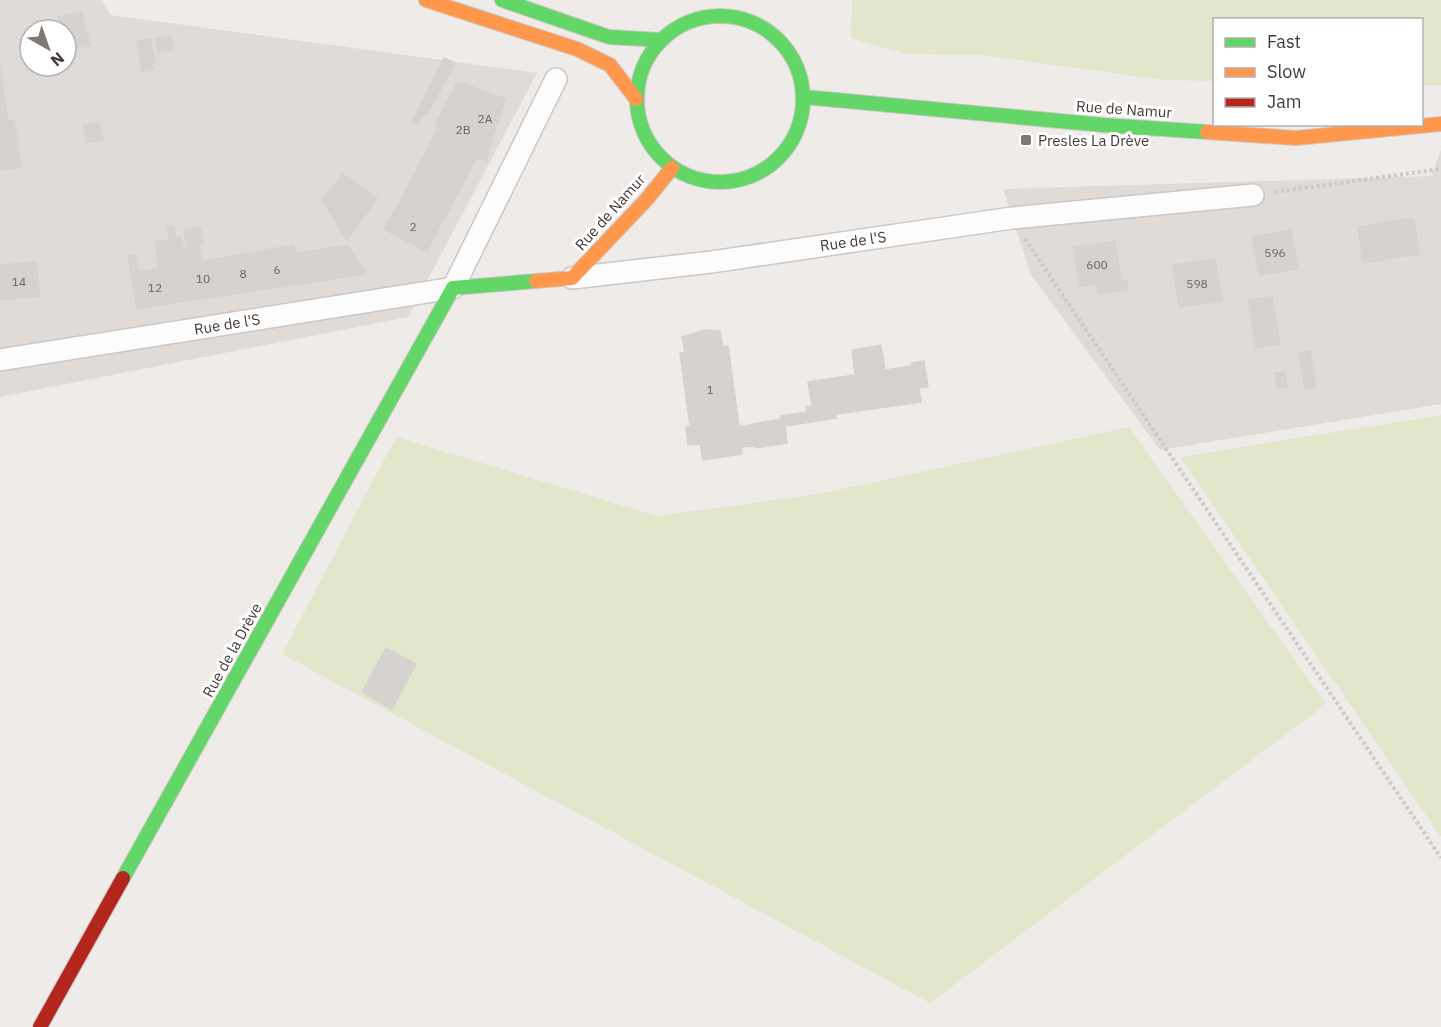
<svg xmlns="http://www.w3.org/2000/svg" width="1441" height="1027" font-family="'IBM Plex Sans',sans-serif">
<rect width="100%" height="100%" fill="#eeebe9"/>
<path fill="#e1dbd7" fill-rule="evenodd" d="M0 0H101L111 15 537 73 408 317 0 397ZM30 30H66V66H30Z
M1441 150V404L1160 450 1031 275 1003 189 1431 176Z"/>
<path fill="#e2e6cb" d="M852 0H1441V85H1422V20H1214V81L1164 80 982 55 905 54 851 38Z
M1441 415V837L1180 457Z
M1129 427 1326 704 930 1003 282 654 396 437 657 516 819 494Z"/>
<path fill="#d6d2d0" stroke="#d6d2cf" stroke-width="1.5" d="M81 11 90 45 68 51 66 30H62L58 17Z
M171 36 174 50 158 53 156 39Z
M150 39 155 63H151L154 69 142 72 137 41Z
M444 58 455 63 427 114 424 113 418 125 412 122Z
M0 67 4 97 0 98Z
M458 82 506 99 494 133 446 104Z
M4 97 6 109 0 110V98Z
M446 104 494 133 486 160 477 158 436 133 438 126 435 124Z
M6 109 8 121 14 120 21 167 0 170V110Z
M99 122 103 140 87 143 83 125Z
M436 133 477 158 441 224 401 199Z
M343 174 377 198 347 241 322 200Z
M401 199 441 224 427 252 384 229Z
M1414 219 1419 254 1391 258 1386 222Z
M1386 222 1391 258 1363 263 1358 227Z
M174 226 176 238 181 237 183 247 187 246 184 230 200 227 204 244H199L201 262 227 257 233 294 180 302 167 227Z
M1291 230 1298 269 1259 275 1252 236Z
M168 240 180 302 137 309 128 256 135 255 138 272 159 268 155 242Z
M1115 241 1121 281 1080 287 1073 247Z
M294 245 301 284 259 290 254 252Z
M348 245 366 274 301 284 295 254Z
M254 252 259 290 233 294 227 257Z
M1215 259 1222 301 1179 307 1173 265Z
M36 262 40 296 0 300V265Z
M1121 281H1127L1128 290 1099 294 1097 284Z
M1272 297 1280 344 1256 348 1248 300Z
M705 330 720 331 723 347 728 346 739 426 691 433 680 353 685 352 682 337Z
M881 345 885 370 912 366 911 363 924 361 928 387 919 388 921 402 836 414V418L785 426 787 443 755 448 752 424 781 419V416L807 412 806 407 812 406 808 382 855 375 852 350Z
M1310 351 1316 388 1305 390 1299 353Z
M1285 372 1287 387 1277 388 1275 373Z
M751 425 754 446 741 447 742 454 703 460 700 444 688 445 686 427 690 426 691 433Z
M386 648 416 664 392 709 362 692Z"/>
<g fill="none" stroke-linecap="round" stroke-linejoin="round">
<defs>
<path id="street" d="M572 278 711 262 1012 218 1253 195
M0 360 453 288 556 79"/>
<path id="fast" d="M502 0 609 37 660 40
M637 99a83 83 0 1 1 166 0a83 83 0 1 1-166 0Z
M804 97 1103 125 1207 132
M123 878 453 288 536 281"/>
<path id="slow" d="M426 0 577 49 610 65 636 99
M1207 132 1296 138 1441 124
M536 281 572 278 647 199 672 168"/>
<path id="jam" d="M40 1027 123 878"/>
</defs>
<use href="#street" stroke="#cac7c5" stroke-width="24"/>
<use href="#fast" stroke="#cec7c2" stroke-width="16"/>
<use href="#slow" stroke="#cec7c2" stroke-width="16"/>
<use href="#jam" stroke="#cec7c2" stroke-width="16"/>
<path stroke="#ccc9c7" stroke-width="4" stroke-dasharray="3 3" stroke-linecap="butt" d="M1275 192 1441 169
M1025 239 1441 858"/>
<use href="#street" stroke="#fcfcfc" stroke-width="21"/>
<use href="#fast" stroke="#63d668" stroke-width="14"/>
<use href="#slow" stroke="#ff974d" stroke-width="14"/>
<use href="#jam" stroke="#b3261e" stroke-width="14"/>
</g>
<rect fill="#7f7875" stroke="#fff" stroke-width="2" x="1020" y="134" width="12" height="12" rx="3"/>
<g text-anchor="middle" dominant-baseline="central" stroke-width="6" stroke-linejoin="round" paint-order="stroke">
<g font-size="12" fill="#69625e">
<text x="485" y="118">2A</text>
<text x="463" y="129">2B</text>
<text x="413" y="226">2</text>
<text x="1275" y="252">596</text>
<text x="1097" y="264">600</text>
<text x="277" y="269">6</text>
<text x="243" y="273">8</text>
<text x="203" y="278">10</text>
<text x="19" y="281">14</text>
<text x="1197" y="283">598</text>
<text x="155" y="287">12</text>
<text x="710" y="389">1</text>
</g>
<g font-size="15" fill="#433a36" stroke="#fff">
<text transform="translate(1124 109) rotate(4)">Rue de Namur</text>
<text transform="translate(610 212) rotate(-48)">Rue de Namur</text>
<text transform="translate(853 241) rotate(-8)">Rue de l'S</text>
<text transform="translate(227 324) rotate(-9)">Rue de l'S</text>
<text transform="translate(232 650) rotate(-61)">Rue de la Drève</text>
</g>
<g font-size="15" fill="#433a36" stroke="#fff" text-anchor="start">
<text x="1038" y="140">Presles La Drève</text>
</g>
</g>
<rect x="1213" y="18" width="210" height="108" fill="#ffffff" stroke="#b4b0af" stroke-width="1.5"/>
<rect x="1225" y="38" width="30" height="9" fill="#63d668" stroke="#b4b0af" stroke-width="1.5"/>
<text x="1267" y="48" font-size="18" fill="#433a36">Fast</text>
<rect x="1225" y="68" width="30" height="9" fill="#ff974d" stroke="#b4b0af" stroke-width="1.5"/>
<text x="1267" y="78" font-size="18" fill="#433a36">Slow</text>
<rect x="1225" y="98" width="30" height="9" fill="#b3261e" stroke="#b4b0af" stroke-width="1.5"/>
<text x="1267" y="108" font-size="18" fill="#433a36">Jam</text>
<g transform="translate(48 48) rotate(140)"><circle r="28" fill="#ffffff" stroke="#b4b0af" stroke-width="1.5"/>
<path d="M0-4.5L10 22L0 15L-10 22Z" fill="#7f7875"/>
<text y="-9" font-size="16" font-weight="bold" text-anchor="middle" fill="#433a36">N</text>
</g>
</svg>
